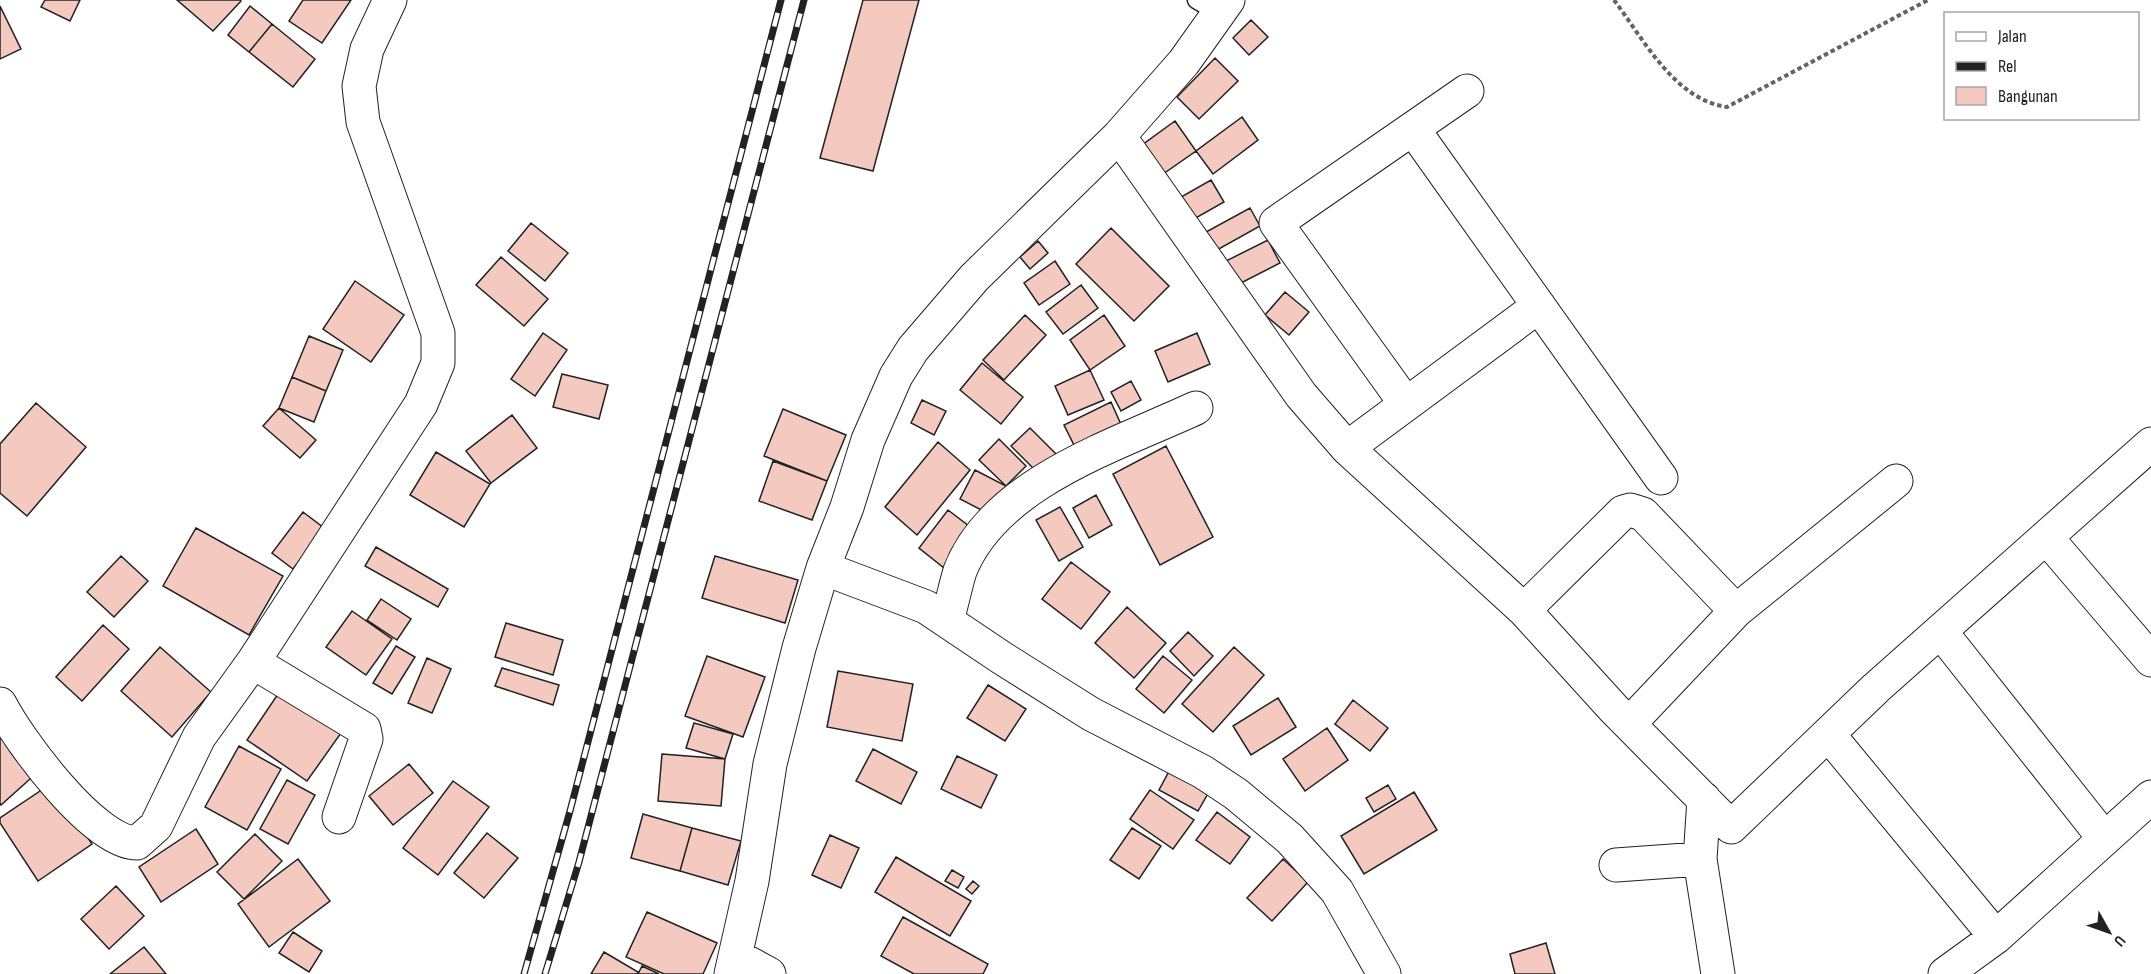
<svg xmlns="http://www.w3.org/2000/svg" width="2151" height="974" font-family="'Sofia Sans Condensed',sans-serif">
<rect width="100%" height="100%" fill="#fff"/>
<path fill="#f3c9c0" stroke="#222" stroke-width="1.5" d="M45 0H80L70 21 41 7Z
M177 0H240L241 1 213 31Z
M303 0H351L322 43 289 21Z
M863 0H919L873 171 820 158Z
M0 6 21 49 0 59Z
M250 6 272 24 249 52 228 35Z
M1251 20 1268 37 1249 55 1233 38Z
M272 24 315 59 293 87 249 52Z
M1215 58 1238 81 1199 119 1177 97Z
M1242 117 1258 140 1213 174 1196 151Z
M1175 121 1196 151 1163 174 1142 145Z
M1211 180 1224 202 1187 223 1174 201Z
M1250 208 1260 226 1217 250 1206 232Z
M531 223 568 253 545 281 508 251Z
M1111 228 1169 286 1134 321 1076 264Z
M1268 240 1280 263 1237 285 1226 261Z
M1038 241 1048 253 1030 269 1020 257Z
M501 257 548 299 524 326 476 285Z
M1055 261 1070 284 1039 305 1024 283Z
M355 281 404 315 371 362 323 329Z
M1081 285 1098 308 1063 334 1046 312Z
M1285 292 1309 312 1289 335 1265 315Z
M1025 315 1046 335 1004 380 983 360Z
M1104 315 1125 346 1090 370 1070 340Z
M543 333 567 350 535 396 511 379Z
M1197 333 1210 364 1168 382 1155 351Z
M309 336 343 350 326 391 292 377Z
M982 363 1023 397 1001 424 960 390Z
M1090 370 1104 400 1068 415 1055 386Z
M562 374 608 385 599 419 553 407Z
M292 377 326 391 314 422 279 408Z
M1131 381 1141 400 1121 411 1111 392Z
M922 400 946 411 934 435 911 423Z
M1111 402 1123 429 1077 451 1064 425Z
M36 403 86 447 27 516 0 493V444Z
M279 408 316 440 300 458 263 426Z
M783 409 846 435 827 481 764 456Z
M512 415 537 448 491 483 466 451Z
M1030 428 1061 459 1042 477 1011 446Z
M999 439 1026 466 1006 486 979 460Z
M938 442 970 470 917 535 885 507Z
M1166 446 1213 537 1160 565 1113 474Z
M436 452 490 484 464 527 410 495Z
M773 461 827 481 812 520 759 501Z
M975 470 1006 486 991 515 960 499Z
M1096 495 1112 525 1089 538 1073 508Z
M1060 507 1083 547 1059 561 1036 520Z
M948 510 978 533 949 572 919 548Z
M303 512 324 528 293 569 272 553Z
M196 528 283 576 249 635 163 586Z
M376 547 448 589 438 607 365 566Z
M121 556 148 581 114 617 87 592Z
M715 556 798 580 785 623 702 598Z
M1071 562 1110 592 1081 629 1042 599Z
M381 599 411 619 397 640 367 620Z
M1127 607 1166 643 1134 678 1095 643Z
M352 611 392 639 366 675 326 647Z
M506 623 563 640 553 675 495 657Z
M103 625 129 649 82 701 56 677Z
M1188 632 1213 656 1194 676 1170 651Z
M396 646 415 657 392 694 373 683Z
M160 647 211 692 172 737 121 691Z
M1234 647 1264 675 1213 732 1182 704Z
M707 656 765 677 743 737 685 716Z
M1163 656 1192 680 1164 713 1136 689Z
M427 658 451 669 432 713 408 703Z
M502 668 559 685 553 705 495 686Z
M838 671 913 684 902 741 827 727Z
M988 685 1026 709 1005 741 967 718Z
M280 691 341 733 307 781 247 740Z
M1278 698 1296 727 1251 755 1233 726Z
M1353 700 1388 728 1370 751 1335 724Z
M694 723 733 734 725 759 686 748Z
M0 726 40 770 1 805 0 803Z
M1327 728 1348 760 1305 791 1283 759Z
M239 746 281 769 247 830 205 807Z
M873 749 917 772 901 804 856 781Z
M662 754 725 759 721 806 658 801Z
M957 756 997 775 981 808 941 789Z
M1174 762 1214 783 1198 811 1159 790Z
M409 764 433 793 393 825 369 796Z
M287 780 315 795 288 844 260 829Z
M453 781 489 807 438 875 403 848Z
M52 783 92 844 38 881 0 823V818Z
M1388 785 1396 799 1374 812 1366 798Z
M1150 790 1194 820 1173 849 1130 819Z
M1414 792 1437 830 1364 874 1341 836Z
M1217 812 1250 837 1230 864 1196 840Z
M643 814 692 828 680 871 631 858Z
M692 828 741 841 728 885 680 871Z
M1132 828 1161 846 1139 879 1110 860Z
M196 829 218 864 161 902 139 867Z
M487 833 518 858 484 898 454 873Z
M255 834 282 861 244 899 217 872Z
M830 835 859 848 841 888 812 875Z
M896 857 971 901 950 936 875 892Z
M298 859 330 901 269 947 238 904Z
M1283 859 1308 882 1272 921 1247 898Z
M952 870 964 877 958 888 945 881Z
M973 881 979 886 972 894 966 889Z
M116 886 144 916 109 949 81 919Z
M647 912 717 943 703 974H664L626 957Z
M903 917 988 964 983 974H914L881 956Z
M293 932 322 951 309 972 279 953Z
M1546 943 1555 974H1515L1510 954Z
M144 947 166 974H110Z
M604 952 638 972 637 974H591Z
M642 966 659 974H638Z"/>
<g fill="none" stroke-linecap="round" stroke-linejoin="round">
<defs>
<path id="service" d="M1196 0 1218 13"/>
<path id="minor" d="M1413 129 1661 478
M1119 136 1301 395 1347 448 1524 610 1614 709 1731 827 1876 688 2151 444
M1406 404 1276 223 1467 91
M1347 448 1539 306
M2046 537 2151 660
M823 568 926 607 1002 658 1091 714 1203 772 1236 794 1290 839 1337 891 1384 974
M1524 610 1623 512 1630 510 1643 514 1736 611
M947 620C952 604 955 587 960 571 994 483 1116 445 1196 408
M1941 632 2104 838
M253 662 421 404 438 363V333L363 122 359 86 367 49 390 0
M0 704C19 741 94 843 137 843L156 826 199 737 253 662 364 729 366 739 339 817
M1629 724 1736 611 1896 481
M1828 734 1996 937
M1704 799 1700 859 1718 974
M1616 865 1700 859
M736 956 769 974
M731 974 752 881 770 764 799 648 823 568 847 507 868 440 896 376 913 349 974 278 1119 136 1184 62 1228 0
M1945 974 1996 937 2151 797"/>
</defs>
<use href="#service" stroke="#222" stroke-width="19"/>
<use href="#minor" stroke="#222" stroke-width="35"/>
<path stroke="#646464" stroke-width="4" stroke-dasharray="4.5 3" stroke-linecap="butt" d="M1614 0C1644 40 1675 100 1727 107L1928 0"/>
<use href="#service" stroke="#fff" stroke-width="16"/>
<use href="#minor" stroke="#fff" stroke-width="33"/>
<defs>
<path id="rail" d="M524 974 570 811 781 0
M545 974 579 862 804 0"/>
</defs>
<use href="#rail" stroke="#222" stroke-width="7"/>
<use href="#rail" stroke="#fff" stroke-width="4.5" stroke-dasharray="14" stroke-linecap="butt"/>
</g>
<rect x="1944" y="12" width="195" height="108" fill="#ffffff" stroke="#a7a7a7" stroke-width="1.5"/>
<rect x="1956" y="32" width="30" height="9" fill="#ffffff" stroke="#a7a7a7" stroke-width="1.5"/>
<text x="1998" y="42" font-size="18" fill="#222222">Jalan</text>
<rect x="1956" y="62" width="30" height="9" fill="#222222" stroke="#a7a7a7" stroke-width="1.5"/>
<text x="1998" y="72" font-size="18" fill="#222222">Rel</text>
<rect x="1956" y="87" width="30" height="18" fill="#f3c9c0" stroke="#a7a7a7" stroke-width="1.5"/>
<text x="1998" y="102" font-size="18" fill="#222222">Bangunan</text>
<g transform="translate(2109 932) rotate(130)" stroke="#ffffff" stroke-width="4.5" paint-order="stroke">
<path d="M0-4.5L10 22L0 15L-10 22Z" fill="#222222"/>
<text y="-9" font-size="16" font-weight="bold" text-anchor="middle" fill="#222222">U</text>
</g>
</svg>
